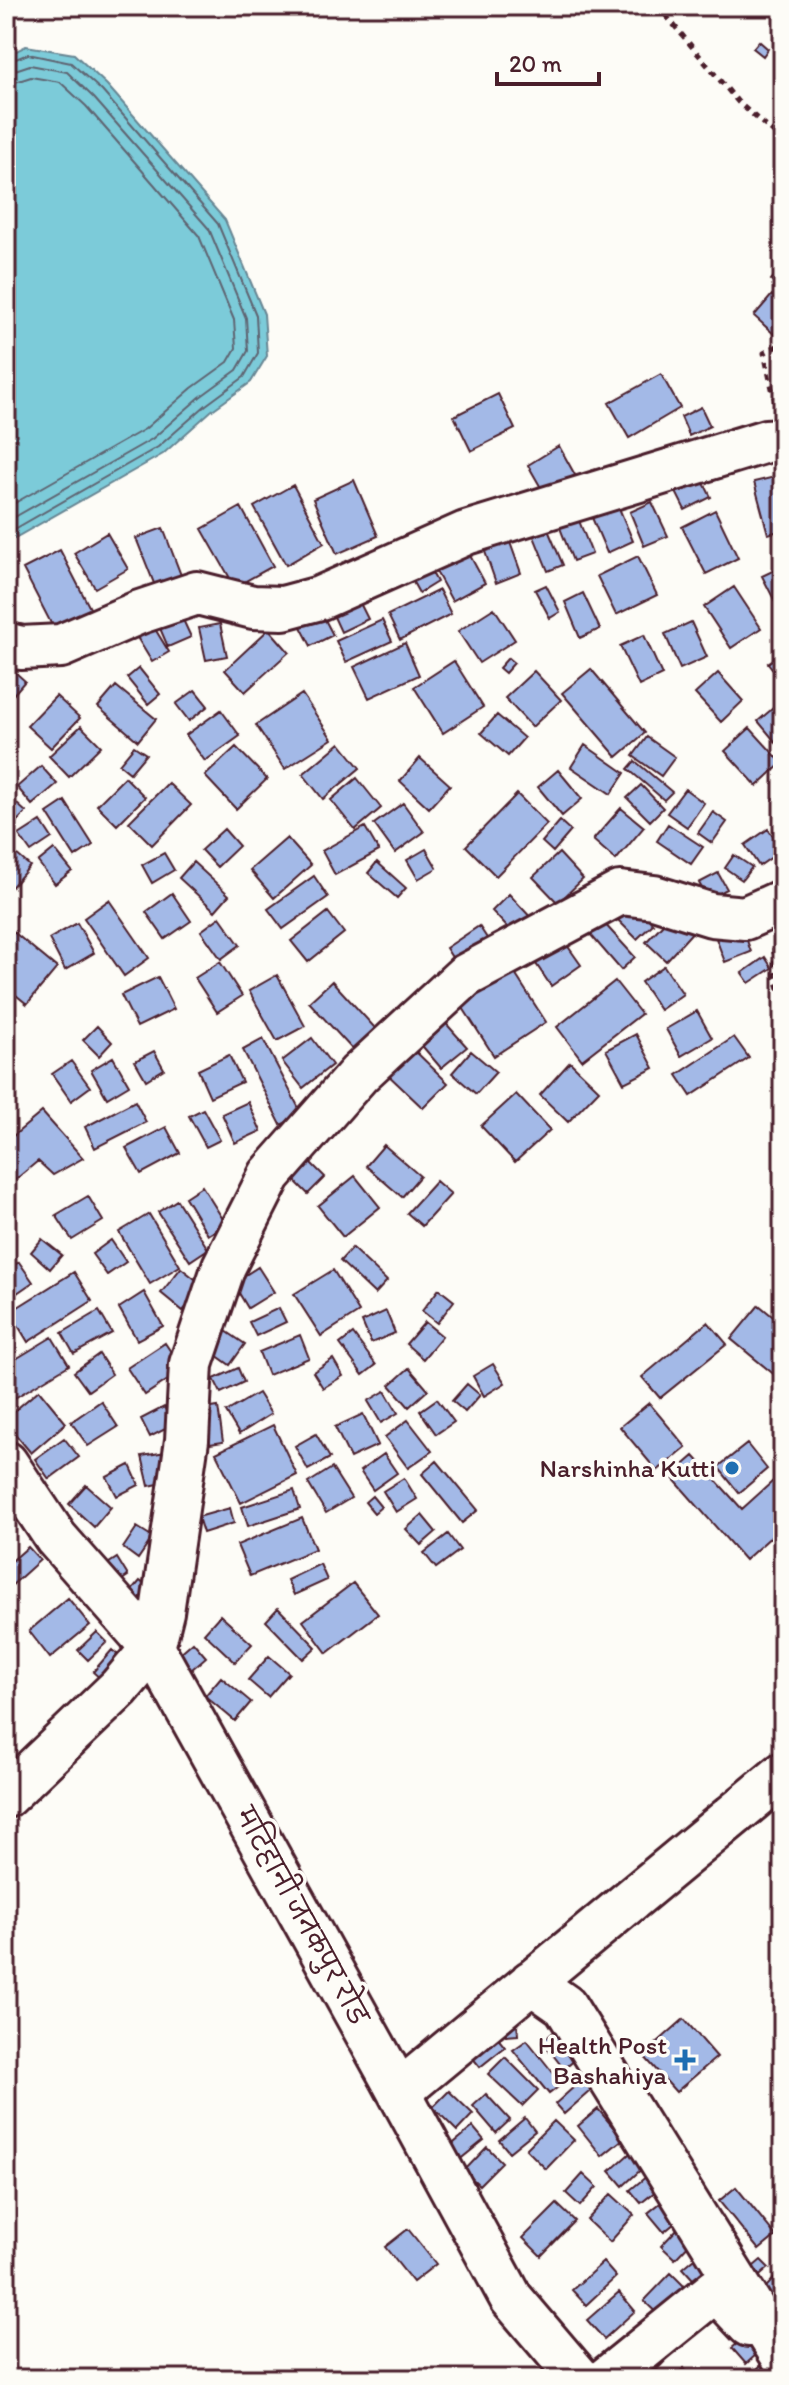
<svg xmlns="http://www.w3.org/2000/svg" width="789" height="2385" font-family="Itim,'Playpen Sans Deva',sans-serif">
<rect width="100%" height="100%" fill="#fdfcf7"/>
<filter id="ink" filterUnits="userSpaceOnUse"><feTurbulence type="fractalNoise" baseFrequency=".0125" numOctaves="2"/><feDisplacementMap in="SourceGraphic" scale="16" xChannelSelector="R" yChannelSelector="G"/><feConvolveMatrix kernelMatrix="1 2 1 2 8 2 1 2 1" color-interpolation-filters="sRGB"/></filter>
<g filter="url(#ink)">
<path fill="#7ccbd9" stroke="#688693" stroke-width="2" d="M26 46 74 54 107 85 225 220 264 314 267 356 251 382 211 411 163 454 6 543V56Z"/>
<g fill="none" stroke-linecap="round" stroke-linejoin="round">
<path stroke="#5e6471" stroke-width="2" d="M6 63 28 54 71 63 102 91 218 224 256 315 258 353 244 377 206 405 158 447 6 534
M6 73 30 65 67 72 94 98 209 229 246 318 248 351 237 370 200 397 152 439 6 522
M6 85 31 77 60 82 86 106 199 236 234 320 236 348 228 362 192 388 145 429 6 508"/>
</g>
<path fill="#a3b9e7" stroke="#4a1f2b" stroke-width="2" d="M759 41 768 49 763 56 753 48Z
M783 109V126L775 119Z
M783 267V291L771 280Z
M772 295 783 304V326L775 335 754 316Z
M661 374 680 408 629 438 609 403Z
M498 394 515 429 471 451 454 416Z
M701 407 710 426 689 436 681 417Z
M559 446 575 475 544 493 528 465Z
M783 475V530L768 534 754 482Z
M702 479 711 497 685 510 676 492Z
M354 480 378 536 337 554 313 499Z
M293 485 324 543 286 565 254 507Z
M616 501 633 541 607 553 590 513Z
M652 502 668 536 644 546 630 512Z
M241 507 273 566 235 587 202 529Z
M715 510 738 558 706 574 682 527Z
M576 513 592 554 573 561 557 520Z
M543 518 563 565 548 571 529 524Z
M163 528 185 586 159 596 136 538Z
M107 533 128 569 95 588 74 553Z
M507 534 521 573 496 583 482 543Z
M60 550 92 612 55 631 23 569Z
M467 550 485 583 452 601 434 568Z
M638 556 657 595 616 615 597 576Z
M424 558 437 582 419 593 405 568Z
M783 566V614L782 615 762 576Z
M546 585 560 612 550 618 535 590Z
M734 587 761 628 731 648 704 607Z
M439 590 451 614 400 640 388 615Z
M355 593 368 619 341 632 329 606Z
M583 593 600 629 580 638 565 602Z
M494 608 515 640 479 663 458 631Z
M178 609 191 637 168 647 156 619Z
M321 612 333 635 311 646 299 623Z
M382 620 392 641 346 662 336 641Z
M691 622 707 657 680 669 665 634Z
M152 624 169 652 152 662 135 634Z
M220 624 227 656 206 660 199 628Z
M269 629 289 652 245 692 225 670Z
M644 635 662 675 639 686 620 646Z
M405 643 419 675 369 698 354 667Z
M783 652V682L768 663Z
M508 658 514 663 505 673 499 668Z
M454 661 483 707 443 733 414 687Z
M6 664 25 681 6 703Z
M139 668 160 694 148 704 127 678Z
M591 669 645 733 617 757 562 693Z
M534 671 561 700 532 727 505 698Z
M718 673 743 701 721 722 695 694Z
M116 686 156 719 138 741 98 707Z
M195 690 208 706 189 721 176 704Z
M302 694 332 739 285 769 256 725Z
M56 696 80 718 51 748 27 726Z
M779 703 783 708V751L758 721Z
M221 710 240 736 205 761 186 735Z
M497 715 524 738 508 756 481 733Z
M81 726 101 746 69 777 49 756Z
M750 728 782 763 757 786 725 751Z
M647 737 675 757 661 776 633 756Z
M340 743 360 768 323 799 303 774Z
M585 745 625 773 611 794 571 767Z
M134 746 146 754 130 773 119 764Z
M236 747 267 779 236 809 205 776Z
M420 758 450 785 429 808 400 781Z
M635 761 672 792 664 800 628 769Z
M41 766 57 784 32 805 17 787Z
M558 770 582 799 562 816 538 787Z
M125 777 145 797 117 825 97 805Z
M357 778 381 808 355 830 331 800Z
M168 783 191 805 152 845 129 822Z
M641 785 663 808 650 821 627 798Z
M685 789 704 803 687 827 667 813Z
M6 794 26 812 6 833Z
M517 794 547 824 496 876 466 846Z
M65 801 93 845 75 857 47 813Z
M403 803 424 832 395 853 374 824Z
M621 808 644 827 616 860 593 840Z
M713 812 727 822 712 843 698 833Z
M41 821 52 838 31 852 19 835Z
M560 821 571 831 553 852 542 842Z
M668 824 703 847 691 864 657 841Z
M365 827 379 851 335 875 322 851Z
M224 829 239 846 217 867 201 850Z
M768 829 782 850 759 866 745 845Z
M287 838 311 865 274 898 250 870Z
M7 846 30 866 9 890 6 887Z
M54 849 72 871 55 884 38 862Z
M426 849 437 868 418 879 407 860Z
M164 853 174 870 152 883 142 865Z
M559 853 583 879 558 903 533 877Z
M734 855 752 867 742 880 725 868Z
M193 862 229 895 215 911 179 878Z
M377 862 406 888 397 898 368 873Z
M718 873 727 889 708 899 699 883Z
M314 876 328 897 283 929 268 909Z
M172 893 191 921 165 939 146 912Z
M509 894 535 922 518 939 492 911Z
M109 900 149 958 124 976 84 918Z
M632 901 653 924 637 939 615 917Z
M677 909 697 927 666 961 646 942Z
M328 912 344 933 308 962 291 941Z
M220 917 240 945 221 959 201 931Z
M603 922 635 957 621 970 590 934Z
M77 923 94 953 65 970 49 939Z
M741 923 751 952 725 962 714 933Z
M479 926 494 949 460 970 446 948Z
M10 929 57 968 27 1004 6 987V934Z
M562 938 581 965 551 986 532 958Z
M765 957 772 968 749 983 742 973Z
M220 962 242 996 217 1012 195 978Z
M508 963 546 1022 494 1056 456 997Z
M664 966 683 994 660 1010 641 982Z
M277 975 305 1026 277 1041 249 991Z
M158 977 174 1009 137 1027 121 995Z
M332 981 385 1039 362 1060 309 1002Z
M615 981 641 1014 582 1060 557 1027Z
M697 1011 712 1038 681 1056 666 1029Z
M443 1020 467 1047 441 1068 418 1041Z
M97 1026 112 1042 99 1056 83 1040Z
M636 1034 654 1068 624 1083 606 1050Z
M734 1037 749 1058 691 1096 677 1075Z
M312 1038 332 1065 303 1088 282 1061Z
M263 1039 302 1114 281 1125 243 1050Z
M409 1045 448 1083 423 1108 384 1071Z
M154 1051 164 1069 146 1080 135 1061Z
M471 1051 496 1072 476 1094 452 1073Z
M229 1055 242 1082 210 1097 198 1070Z
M113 1057 129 1085 107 1098 91 1070Z
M71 1061 90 1087 71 1101 52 1074Z
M570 1062 599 1090 568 1122 540 1095Z
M516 1094 550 1130 515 1162 481 1126Z
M135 1101 146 1122 95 1148 85 1127Z
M248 1102 261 1131 235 1143 222 1114Z
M203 1109 220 1140 206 1147 189 1116Z
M42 1112 83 1158 53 1175 38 1161 15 1180 6 1171V1142Z
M166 1127 180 1153 141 1174 126 1148Z
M384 1145 420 1176 402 1197 366 1166Z
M309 1161 325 1177 308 1194 292 1178Z
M355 1176 380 1207 343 1237 318 1206Z
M436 1181 451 1194 422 1226 407 1213Z
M202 1186 226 1224 208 1235 185 1197Z
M88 1196 103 1221 72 1240 56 1215Z
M177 1200 208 1249 190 1261 158 1212Z
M149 1214 180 1266 150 1284 119 1232Z
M42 1239 62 1255 50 1269 31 1252Z
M111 1240 126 1262 107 1275 92 1254Z
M352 1248 387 1281 375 1294 340 1261Z
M19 1262 33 1282 7 1300 6 1271Z
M258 1267 274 1292 248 1308 233 1283Z
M181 1268 204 1286 183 1311 161 1293Z
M333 1270 359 1312 321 1336 294 1294Z
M74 1272 92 1301 28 1342 10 1312Z
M439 1289 454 1301 437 1323 422 1311Z
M144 1292 163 1326 137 1340 119 1308Z
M759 1305 783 1325 782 1381 731 1339Z
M279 1308 286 1322 256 1336 249 1322Z
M99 1311 112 1333 74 1354 62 1333Z
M386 1311 395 1333 371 1343 362 1322Z
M425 1322 442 1336 423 1359 406 1344Z
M708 1322 727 1344 660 1398 642 1377Z
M220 1327 245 1344 230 1365 206 1348Z
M353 1334 376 1365 363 1375 340 1344Z
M300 1335 309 1358 268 1375 259 1352Z
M52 1337 69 1365 13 1399 6 1388V1365Z
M165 1343 183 1370 145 1395 127 1368Z
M99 1354 112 1374 88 1391 74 1372Z
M333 1359 343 1376 323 1388 313 1372Z
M493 1364 505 1383 484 1396 473 1376Z
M238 1368 244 1382 221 1393 214 1379Z
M409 1368 428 1390 409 1407 390 1385Z
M467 1384 480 1395 465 1412 452 1401Z
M39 1390 66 1423 31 1453 6 1423V1418Z
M385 1391 398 1413 381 1423 368 1401Z
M258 1393 271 1414 239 1434 226 1412Z
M437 1399 454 1422 436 1434 420 1411Z
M101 1401 118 1427 88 1446 71 1422Z
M649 1403 686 1447 657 1471 620 1427Z
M164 1407 173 1425 150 1437 141 1419Z
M218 1407 223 1442 210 1444 205 1409Z
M363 1414 378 1445 350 1458 335 1427Z
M408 1420 432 1451 408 1468 385 1437Z
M273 1425 297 1475 241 1503 216 1453Z
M316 1434 330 1458 308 1470 295 1446Z
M64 1438 79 1457 49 1479 35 1459Z
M747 1444 767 1469 739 1493 718 1467Z
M166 1452 172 1481 149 1486 142 1456Z
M384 1454 397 1473 373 1490 360 1471Z
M694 1456 742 1509 783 1472V1526L745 1560 671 1476Z
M437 1461 478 1510 462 1523 422 1474Z
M130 1465 139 1485 117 1496 107 1477Z
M332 1468 351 1498 326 1513 308 1483Z
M404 1478 417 1499 396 1512 383 1491Z
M86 1485 111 1507 94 1527 69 1504Z
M294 1490 300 1509 248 1526 242 1507Z
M372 1496 381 1507 374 1513 365 1502Z
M230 1508 234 1523 203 1533 198 1517Z
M422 1515 436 1532 421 1545 406 1529Z
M302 1518 315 1549 250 1576 237 1545Z
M137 1527 153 1537 138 1559 123 1548Z
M448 1534 460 1550 436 1568 424 1553Z
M28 1547 40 1560 10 1587 6 1582V1566Z
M117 1558 128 1576 114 1585 103 1567Z
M320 1564 327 1580 294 1595 287 1580Z
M140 1581 154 1593 142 1607 128 1595Z
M353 1583 378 1614 327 1653 303 1621Z
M68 1598 90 1625 50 1658 29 1631Z
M278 1608 316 1647 303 1659 266 1621Z
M220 1615 252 1644 235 1662 204 1633Z
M97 1632 107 1642 88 1660 78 1650Z
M193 1642 206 1657 184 1676 171 1661Z
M112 1650 130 1665 110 1687 93 1672Z
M269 1656 289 1673 268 1697 248 1680Z
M221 1677 251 1702 235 1721 205 1696Z
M684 2019 717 2057 676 2092 643 2055Z
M517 2022 518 2035 506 2036 505 2023Z
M567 2022 588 2049 564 2069 542 2041Z
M492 2031 505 2047 480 2067 467 2051Z
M527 2040 562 2084 549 2094 513 2050Z
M505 2057 538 2090 522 2106 488 2074Z
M605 2059 614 2070 564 2114 555 2104Z
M449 2091 473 2114 457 2131 433 2107Z
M486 2094 510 2120 496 2133 473 2106Z
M598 2109 623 2139 602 2156 578 2126Z
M525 2118 535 2131 509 2152 499 2140Z
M554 2121 574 2140 546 2169 526 2149Z
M473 2127 484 2140 458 2161 448 2148Z
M656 2130 669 2144 623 2186 610 2171Z
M487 2147 502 2162 479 2185 464 2171Z
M671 2156 682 2170 641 2203 630 2190Z
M583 2174 597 2187 580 2206 566 2193Z
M689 2180 704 2199 664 2232 648 2213Z
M736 2187 776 2236 759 2250 719 2201Z
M611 2194 634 2215 610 2242 587 2220Z
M557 2204 575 2221 541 2256 523 2238Z
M679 2227 693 2240 675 2259 661 2246Z
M408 2229 436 2264 413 2282 385 2247Z
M701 2253 717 2272 700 2287 683 2268Z
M761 2260 769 2268 740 2293 733 2284Z
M603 2262 616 2277 586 2305 572 2290Z
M783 2269V2309L772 2321 751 2303Z
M671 2273 694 2296 667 2323 644 2301Z
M619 2292 635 2311 604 2339 587 2320Z
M744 2338 757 2354 746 2364 732 2348Z
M656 2342 670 2356 648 2379H637Z
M768 2359 783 2379H752L749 2376Z
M684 2368 692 2379H671Z"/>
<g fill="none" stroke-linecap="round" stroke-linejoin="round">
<defs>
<path id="minor" d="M6 644 21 648 61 646 140 612 197 593 253 607 283 608 320 598 466 533 766 441 783 440
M6 1463 56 1538 153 1648 391 2077 511 2298 580 2379
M6 1796 119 1688 153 1648 162 1612 187 1440 191 1364 224 1266 270 1175 359 1074 465 976 620 893 654 897 712 915 745 918 783 901
M531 1982 565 2006 783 2357
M399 2092 783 1774
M606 2379 716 2290 749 2325"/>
</defs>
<use href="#minor" stroke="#4a1f2b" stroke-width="48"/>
<path stroke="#4a1f2b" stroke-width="5" stroke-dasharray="6 6" stroke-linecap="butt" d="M658 6 738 102 783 141
M775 402 764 353 783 343
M774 948 775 976 783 1001"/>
<use href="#minor" stroke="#fdfcf7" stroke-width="42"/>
</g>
</g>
<g fill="#1f6fb2" stroke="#fdfcf7" stroke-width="3">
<circle cx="732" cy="1468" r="8"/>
<path d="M681 2048h8v8h8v8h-8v8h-8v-8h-8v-8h8z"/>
</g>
<g text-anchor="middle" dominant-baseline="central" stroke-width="7" stroke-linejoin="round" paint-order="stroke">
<g font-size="26" fill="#4a1f2b" stroke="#fdfcf7" text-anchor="end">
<text x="716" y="1468">Narshinha Kutti</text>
<text x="667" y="2045">Health Post<tspan x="667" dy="30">Bashahiya</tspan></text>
</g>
<g font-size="26" fill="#4a1f2b" stroke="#fdfcf7">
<text transform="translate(302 1916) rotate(61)">मटिहानी जनकपुर रोड</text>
</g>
</g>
<rect width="789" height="2385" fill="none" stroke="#fdfcf7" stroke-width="32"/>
<rect x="16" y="16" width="757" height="2353" fill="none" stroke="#4a1f2b" stroke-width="3" filter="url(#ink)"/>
<path d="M497 72v12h102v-12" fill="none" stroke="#4a1f2b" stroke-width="4"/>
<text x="509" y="72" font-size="24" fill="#4a1f2b" stroke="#fdfcf7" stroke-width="6" paint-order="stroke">20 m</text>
</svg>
